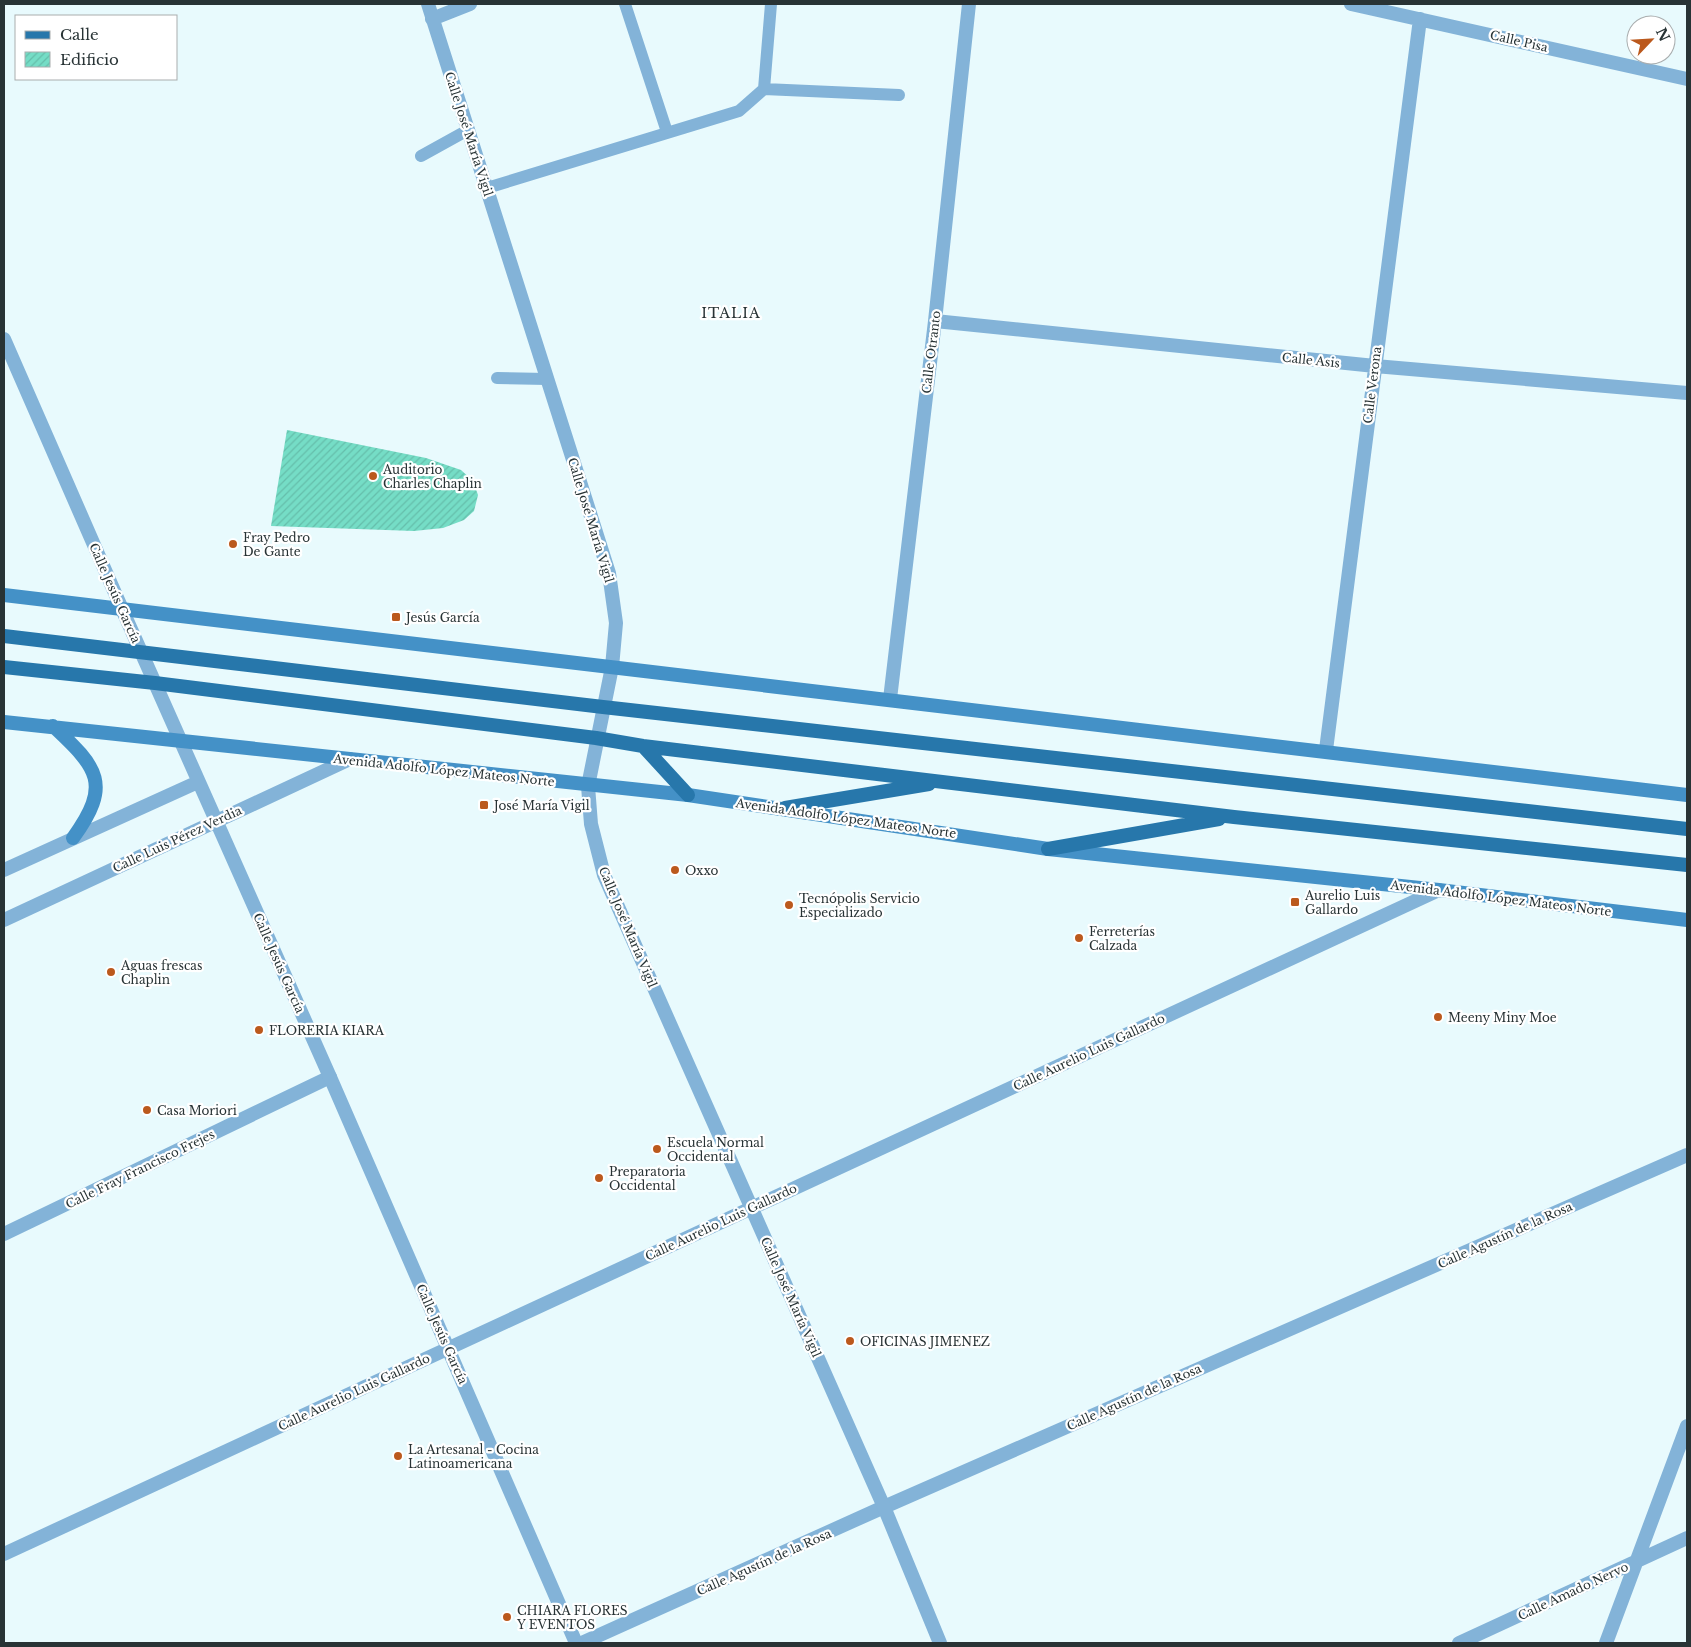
<svg xmlns="http://www.w3.org/2000/svg" width="1691" height="1647" font-family="'Libre Baskerville',serif">
<defs>
<pattern id="building-hatch" width="6" height="6" patternUnits="userSpaceOnUse" patternTransform="scale(1.25)"><rect width="6" height="6" fill="#75ddc6"/><path d="M-1 1l2-2M0 6l6-6M5 7l2-2" fill="none" stroke="#65beab"/></pattern>
</defs>
<rect width="100%" height="100%" fill="#e8fafd"/>
<path fill="url(#building-hatch)" d="M287 430 426 458 461 470 473 481 478 495 474 511 464 520 443 528 414 531 271 526Z"/>
<g fill="none" stroke-linecap="round" stroke-linejoin="round">
<path stroke="#83b3d8" stroke-width="12" d="M625 4 667 132
M764 89 899 95
M421 156 468 130
M487 188 739 111 764 89 771 4
M497 378 547 379"/>
<path stroke="#83b3d8" stroke-width="14" d="M428 4 609 573 616 623 612 667
M1351 4 1687 79
M432 19 470 4
M935 321 1375 366 1687 393
M4 339 122 609
M890 699 935 321 969 4
M1326 750 1420 19
M4 1234 330 1077
M4 1554 1439 890
M582 1643 884 1507 1687 1155
M1459 1643 1687 1538
M1606 1643 1687 1426"/>
<path stroke="#83b3d8" stroke-width="14" d="M122 609 330 1077 576 1643
M612 667 588 786 591 824 604 875 884 1507 940 1643
M4 870 198 782
M4 920 350 759"/>
<path stroke="#4491c7" stroke-width="14" d="M4 595 1687 795
M4 722 688 795 1048 849 1439 890 1687 920
M53 726C98 768 112 784 73 838"/>
<path stroke="#2777ab" stroke-width="14" d="M4 636 603 707 1687 829
M4 667 155 683 596 738 643 746 1234 817 1687 865
M643 746 688 795
M785 808 929 784
M1048 849 1219 819"/>
</g>
<g fill="#bb591d" stroke="#fff" stroke-width="2">
<circle cx="373" cy="476" r="5"/>
<circle cx="233" cy="544" r="5"/>
<rect x="391" y="612" width="10" height="10" rx="2.5"/>
<rect x="479" y="800" width="10" height="10" rx="2.5"/>
<circle cx="675" cy="870" r="5"/>
<rect x="1290" y="897" width="10" height="10" rx="2.5"/>
<circle cx="789" cy="905" r="5"/>
<circle cx="1079" cy="938" r="5"/>
<circle cx="111" cy="972" r="5"/>
<circle cx="1438" cy="1017" r="5"/>
<circle cx="259" cy="1030" r="5"/>
<circle cx="147" cy="1110" r="5"/>
<circle cx="657" cy="1149" r="5"/>
<circle cx="599" cy="1178" r="5"/>
<circle cx="850" cy="1341" r="5"/>
<circle cx="398" cy="1456" r="5"/>
<circle cx="507" cy="1617" r="5"/>
</g>
<g text-anchor="middle" dominant-baseline="central" stroke-width="4.5" stroke-linejoin="round" paint-order="stroke">
<g font-size="12" fill="#283335" stroke="#fff">
<text transform="translate(1519 41) rotate(13)">Calle Pisa</text>
<text transform="translate(469 134) rotate(72)">Calle José María Vigil</text>
<text transform="translate(931 352) rotate(-83)">Calle Otranto</text>
<text transform="translate(1311 360) rotate(6)">Calle Asis</text>
<text transform="translate(1372 385) rotate(-83)">Calle Verona</text>
<text transform="translate(591 520) rotate(73)">Calle José María Vigil</text>
<text transform="translate(115 593) rotate(66)">Calle Jesús García</text>
<text transform="translate(444 770) rotate(6)">Avenida Adolfo López Mateos Norte</text>
<text transform="translate(846 818) rotate(8)">Avenida Adolfo López Mateos Norte</text>
<text transform="translate(177 839) rotate(-25)">Calle Luis Pérez Verdia</text>
<text transform="translate(1501 898) rotate(7)">Avenida Adolfo López Mateos Norte</text>
<text transform="translate(628 927) rotate(67)">Calle José María Vigil</text>
<text transform="translate(279 963) rotate(66)">Calle Jesús García</text>
<text transform="translate(1089 1052) rotate(-25)">Calle Aurelio Luis Gallardo</text>
<text transform="translate(140 1169) rotate(-26)">Calle Fray Francisco Frejes</text>
<text transform="translate(721 1222) rotate(-25)">Calle Aurelio Luis Gallardo</text>
<text transform="translate(1505 1235) rotate(-24)">Calle Agustín de la Rosa</text>
<text transform="translate(791 1297) rotate(66)">Calle José María Vigil</text>
<text transform="translate(442 1334) rotate(66)">Calle Jesús García</text>
<text transform="translate(354 1392) rotate(-25)">Calle Aurelio Luis Gallardo</text>
<text transform="translate(1134 1397) rotate(-24)">Calle Agustín de la Rosa</text>
<text transform="translate(764 1562) rotate(-24)">Calle Agustín de la Rosa</text>
<text transform="translate(1573 1591) rotate(-25)">Calle Amado Nervo</text>
</g>
<g font-size="12" fill="#283335" stroke="#fff" text-anchor="start">
<text x="383" y="469">Auditorio<tspan x="383" dy="14">Charles Chaplin</tspan></text>
<text x="243" y="537">Fray Pedro<tspan x="243" dy="14">De Gante</tspan></text>
<text x="406" y="617">Jesús García</text>
<text x="494" y="805">José María Vigil</text>
<text x="685" y="870">Oxxo</text>
<text x="1305" y="895">Aurelio Luis<tspan x="1305" dy="14">Gallardo</tspan></text>
<text x="799" y="898">Tecnópolis Servicio<tspan x="799" dy="14">Especializado</tspan></text>
<text x="1089" y="931">Ferreterías<tspan x="1089" dy="14">Calzada</tspan></text>
<text x="121" y="965">Aguas frescas<tspan x="121" dy="14">Chaplin</tspan></text>
<text x="1448" y="1017">Meeny Miny Moe</text>
<text x="269" y="1030">FLORERIA KIARA</text>
<text x="157" y="1110">Casa Moriori</text>
<text x="667" y="1142">Escuela Normal<tspan x="667" dy="14">Occidental</tspan></text>
<text x="609" y="1171">Preparatoria<tspan x="609" dy="14">Occidental</tspan></text>
<text x="860" y="1341">OFICINAS JIMENEZ</text>
<text x="408" y="1449">La Artesanal - Cocina<tspan x="408" dy="14">Latinoamericana</tspan></text>
<text x="517" y="1610">CHIARA FLORES<tspan x="517" dy="14">Y EVENTOS</tspan></text>
</g>
<g font-size="14" letter-spacing="1" fill="#283335" stroke="#fff">
<text x="731" y="313">ITALIA</text>
</g>
</g>
<rect width="1691" height="1647" fill="none" stroke="#283335" stroke-width="10"/>
<rect x="15" y="15" width="162" height="65" fill="#ffffff" stroke="#a9adae"/>
<rect x="25" y="31" width="25" height="8" fill="#2777ab" stroke="#a9adae"/>
<text x="60" y="40" font-size="15" fill="#283335">Calle</text>
<rect x="25" y="52" width="25" height="15" fill="url(#building-hatch)" stroke="#a9adae"/>
<text x="60" y="65" font-size="15" fill="#283335">Edificio</text>
<g transform="translate(1651 40) rotate(65)"><circle r="24" fill="#ffffff" stroke="#a9adae"/>
<path d="M0-4L9 19L0 12L-9 19Z" fill="#bb591d"/>
<text y="-8" font-size="14" font-weight="bold" text-anchor="middle" fill="#283335">N</text>
</g>
</svg>
